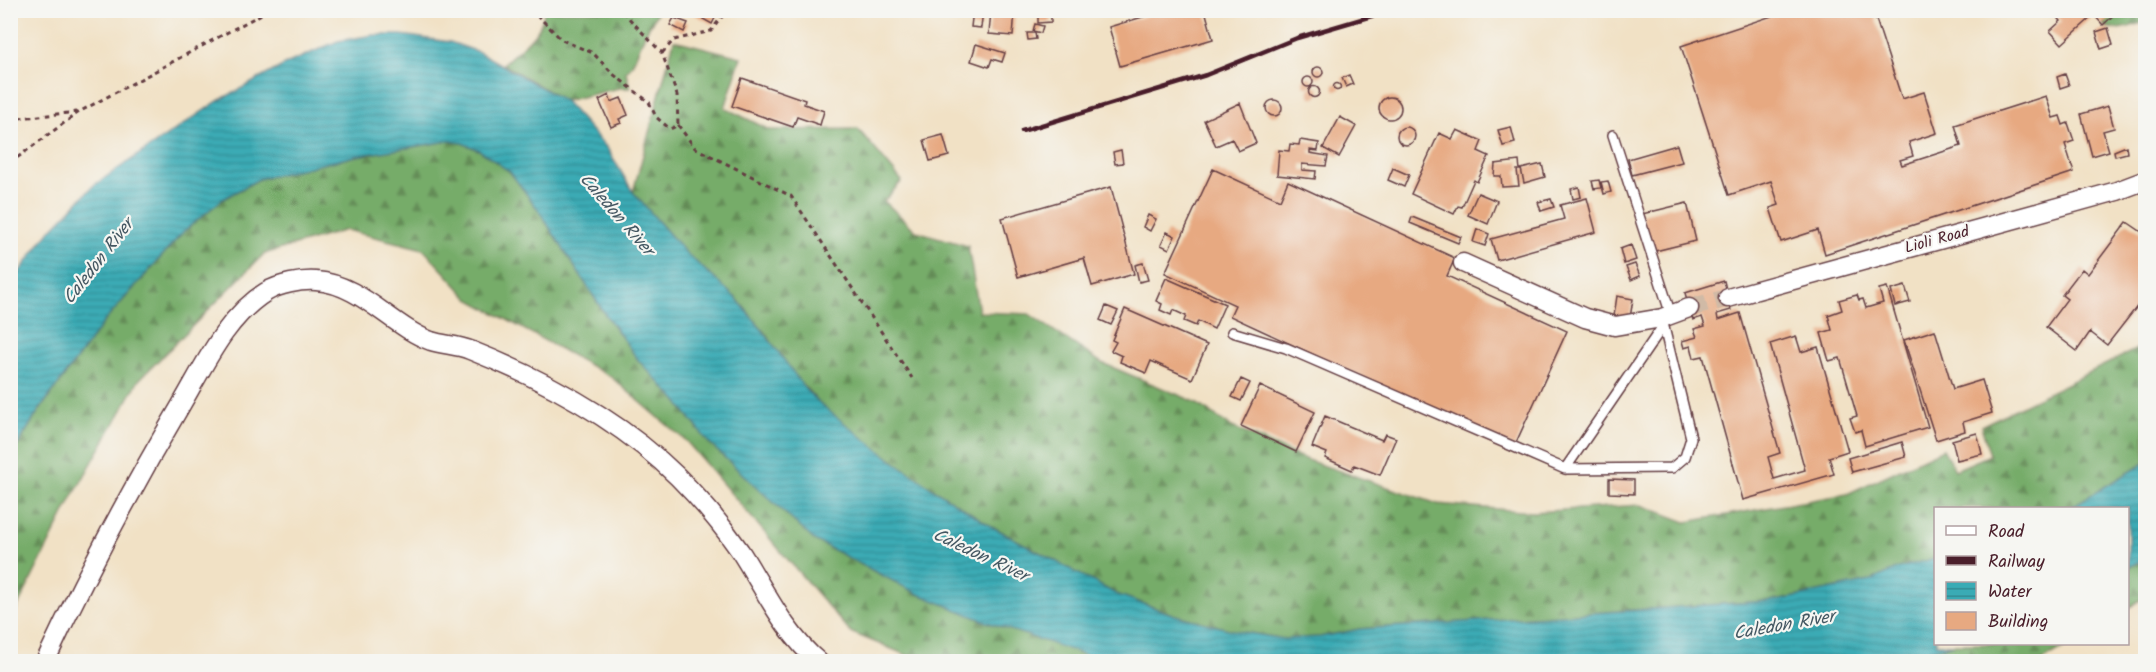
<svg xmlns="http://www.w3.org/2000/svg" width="2156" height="672" font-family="Kalam,sans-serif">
<defs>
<pattern id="forest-firs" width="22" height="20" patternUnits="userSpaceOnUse" patternTransform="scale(1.5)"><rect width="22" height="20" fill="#76ac69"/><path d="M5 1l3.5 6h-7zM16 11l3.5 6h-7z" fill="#638b57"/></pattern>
<pattern id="water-rules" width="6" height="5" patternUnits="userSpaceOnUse" patternTransform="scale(1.5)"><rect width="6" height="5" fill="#3aabb5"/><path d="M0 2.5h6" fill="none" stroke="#338b93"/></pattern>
</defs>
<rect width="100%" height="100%" fill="#f6f6f2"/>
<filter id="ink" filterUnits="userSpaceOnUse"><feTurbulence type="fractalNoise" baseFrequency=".0167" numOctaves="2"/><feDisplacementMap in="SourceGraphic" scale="12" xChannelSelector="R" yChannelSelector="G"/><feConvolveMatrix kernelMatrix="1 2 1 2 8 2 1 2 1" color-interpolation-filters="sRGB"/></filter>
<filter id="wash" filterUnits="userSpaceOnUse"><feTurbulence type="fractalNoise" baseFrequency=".008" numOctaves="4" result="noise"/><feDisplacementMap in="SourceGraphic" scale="24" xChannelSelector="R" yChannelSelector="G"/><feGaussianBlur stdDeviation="1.35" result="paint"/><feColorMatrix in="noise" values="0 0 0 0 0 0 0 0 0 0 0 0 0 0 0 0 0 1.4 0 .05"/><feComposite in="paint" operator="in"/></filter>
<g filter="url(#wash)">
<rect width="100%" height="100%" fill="#f1e1c5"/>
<path fill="url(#forest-firs)" stroke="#60664a" stroke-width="1.5" d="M544 11H658L645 34 632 65 626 72 630 88H619L565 101 503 64C518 50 544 32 544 11Z
M2119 11H2145V22C2132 26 2116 33 2103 25Z
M674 40 741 57 725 108 770 130 858 129 902 181 884 201 916 231 968 246 979 312 1029 314 1102 363 1193 401 1232 427 1307 460 1438 504 1533 512 1641 505 1686 522 1847 494 1943 449 1955 470 1990 455 1981 426 2145 345V463L2069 508H1936L1935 558 1899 568 1870 581 1781 600 1360 629 1320 637 1284 639 1232 630 1175 615 1116 594 991 526 938 492 892 460 824 408 792 373 764 332 737 299 685 252 633 192Z
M449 141 462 143 479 150 510 172 537 208 605 314 639 361 676 400 709 443 814 540 883 576 987 622 1106 661H921L850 632 686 441 611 377 469 299 423 249 346 230 264 254 139 380 72 498 11 620V456L38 412 103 323 184 231 223 199 259 179 356 156Z
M2145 558V597L2128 608V568Z
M1953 644H2071L2042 661 1889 662Z"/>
<path fill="url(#water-rules)" stroke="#426570" stroke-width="1.5" d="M373 35H401L450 42 479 52 565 101 607 148 633 192 685 252 737 299 764 332 806 390 825 408 892 460 938 492 991 526 1116 594 1175 615 1232 630 1284 639 1320 637 1360 629 1781 600 1870 581 1899 568 1935 558 1936 644H1953L1889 662H1106L987 622 916 593 814 540 709 443 676 400 639 361 605 314 537 208 510 172 479 150 462 143 449 141 356 156 259 179 223 199 184 231 103 323 38 412 11 456V283L48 233 94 185 218 101 288 63 338 41Z
M2145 463V558L2128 568V508H2069Z"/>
<g id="blocks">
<path fill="#e7a981" d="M687 10H719L712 24Z
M973 10H983L981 28 971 27Z
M991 10H1015L1013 36 989 34Z
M1038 10H1051V22L1038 23Z
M1166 10H1205L1213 39 1120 66 1109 27Z
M1790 10H1873L1902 99 1924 92 1937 133 1909 142 1913 156 1900 160 1902 165 1961 146 1955 125 2046 96 2053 118 2060 116 2063 125 2068 123 2074 141 2065 144 2074 172 1825 254 1818 230 1781 242 1770 208 1779 205 1771 181 1729 195 1681 46Z
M2051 10H2119L2103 25 2094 15 2062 44 2050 31 2061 21Z
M674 18 688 23 684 32 670 25Z
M1035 24 1043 26 1041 33 1033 31Z
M2108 28 2113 45 2101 49 2096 32Z
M1027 33H1035L1036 39 1028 40Z
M976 44 1005 53 1002 62 992 59 989 67 971 61Z
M1313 72a5 5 0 1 1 10 0a5 5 0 1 1-10 0Z
M2065 74 2069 85 2060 88 2057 77Z
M1349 75 1353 84 1346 87 1342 78Z
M1303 82a5 5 0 1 1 10 0a5 5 0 1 1-10 0Z
M742 78 805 100 804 104 824 111 820 125 797 117 793 127 732 106Z
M1333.5 87a3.5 3.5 0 1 1 7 0a3.5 3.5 0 1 1-7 0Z
M1308.5 92a5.5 5.5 0 1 1 11 0a5.5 5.5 0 1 1-11 0Z
M609 95 611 102 621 98 628 115 619 119 621 123 611 127 599 100Z
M1379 108a11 11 0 1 1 22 0a11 11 0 1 1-22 0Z
M1266 108a8 8 0 1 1 16 0a8 8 0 1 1-16 0Z
M1240 103 1256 143 1238 151 1232 139 1216 146 1204 120Z
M2108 106 2114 128 2103 131 2109 151 2092 156 2081 114Z
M1340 117 1356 126 1339 157 1323 148Z
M1397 136a9 9 0 1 1 18 0a9 9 0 1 1-18 0Z
M1511 127 1515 143 1503 146 1498 130Z
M1457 130 1482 141 1478 151 1489 156 1477 182 1474 180 1462 207 1458 206 1454 214 1411 194 1439 133 1452 139Z
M943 135 949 156 930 161 924 140Z
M1300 140 1319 143 1318 151 1310 150V153L1328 156 1326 166 1302 164V170L1316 171 1315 179 1277 175 1279 150 1289 151 1290 144 1299 145Z
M1677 145 1682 162 1632 175 1628 159Z
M2126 146 2127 153 2115 156 2114 151Z
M1121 150 1123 163 1115 164 1113 152Z
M1519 161 1520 170H1517L1519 186 1502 187 1501 176H1494L1495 164Z
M1542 164 1545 177 1524 183 1521 169Z
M1393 168 1409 175 1404 187 1388 180Z
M1213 169 1280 200 1288 181 1455 258 1447 276 1567 331 1514 447 1230 316 1235 305 1165 273Z
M1599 180 1601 188 1594 189 1592 181Z
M1608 181 1611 192 1604 194 1601 182Z
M1111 187 1134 274 1092 286 1084 258 1018 277 1002 218Z
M1579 187 1581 197 1573 199 1571 189Z
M1478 193 1497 201 1488 224 1468 215Z
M1587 198 1596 232 1497 260 1491 239 1564 219 1560 205Z
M1551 199 1554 207 1541 211 1538 202Z
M1687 203 1696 241 1651 252 1642 214Z
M1148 215 1156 219 1150 231 1143 227Z
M1412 217 1461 237 1458 243 1410 223Z
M2127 222 2146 235V295L2107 345 2090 332 2077 351 2046 327 2067 299 2062 295 2082 269 2088 274Z
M1477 229 1489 234 1485 246 1473 242Z
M1167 232 1175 236 1169 249 1161 245Z
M1631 245 1636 260 1624 264 1620 249Z
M1143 263 1148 280 1139 282 1135 265Z
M1635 264 1640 276 1631 280 1626 267Z
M1166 278 1225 304 1214 329 1198 321 1196 326 1184 321 1186 316 1173 310 1171 315 1160 310 1162 304 1156 301Z
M1724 281 1731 310 1717 314 1718 320 1740 313 1780 453 1768 457 1774 479 1805 470 1770 344 1796 336 1801 352 1818 347 1848 451 1829 457 1834 474 1743 500 1703 356 1694 358 1691 346 1684 348 1682 341 1697 337 1694 329 1705 326 1702 317 1693 320 1685 293Z
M1905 286 1910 302 1895 306 1891 290Z
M1887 287 1928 427 1865 446 1861 430 1855 432 1850 418 1857 416 1840 358 1829 361 1821 333 1832 330 1828 315 1842 310 1839 300 1857 295 1859 300 1863 299 1866 308 1883 303 1879 289Z
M1617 296 1633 299 1630 318 1614 316Z
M1106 306 1118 311 1111 325 1100 320Z
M1125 309 1207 345 1192 379 1151 361 1146 373 1120 362 1122 356 1111 351 1116 342 1112 340Z
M1935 330 1953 389 1982 380 1992 413 1963 422 1965 431 1936 440 1904 340Z
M1241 379 1250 383 1241 401 1232 397Z
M1260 386 1315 412 1296 452 1241 426Z
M1325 416 1382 440 1385 434 1396 438 1380 475 1354 465 1352 470 1325 458 1327 453 1312 447Z
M1977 433 1982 454 1957 460 1952 440Z
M1902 442 1906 457 1852 472 1848 458Z
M1609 479 1634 480V494L1609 493Z"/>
</g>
</g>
<g filter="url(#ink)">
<use href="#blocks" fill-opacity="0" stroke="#633c42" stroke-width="1.5"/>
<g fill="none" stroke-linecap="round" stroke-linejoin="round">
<path stroke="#d0baa6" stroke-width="18" stroke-dasharray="18 9" stroke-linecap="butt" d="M1689 308 1728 298"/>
<defs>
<path id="lane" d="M1946 10H1953
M1613 135 1671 315
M1232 332 1286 348 1565 469 1663 326
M1565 469 1672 468 1685 457 1691 438 1663 323"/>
<path id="street" d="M1463 263 1585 318 1615 326 1662 318 1689 308
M1728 298 2117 191 2146 180
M45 662C86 574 132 488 181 405 204 366 226 317 266 292 279 284 301 280 316 281 361 284 391 326 431 341 444 345 457 345 470 350 546 380 619 419 678 477 700 499 722 525 740 551 764 588 784 633 819 662"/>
</defs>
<use href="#lane" stroke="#633c42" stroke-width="12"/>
<use href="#street" stroke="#633c42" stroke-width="21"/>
<path stroke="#633c42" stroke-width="3" stroke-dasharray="4.5 4.5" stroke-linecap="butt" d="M529 10 536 14 562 40 593 53 613 74 649 102 656 117 670 129 678 125 677 95 662 53 621 10
M662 53 674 40 711 31 727 10
M10 119 77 112
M678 125 695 148 791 196 912 378
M10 163 79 112 269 10"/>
<use href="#lane" stroke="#fff" stroke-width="9"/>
<use href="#street" stroke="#fff" stroke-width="18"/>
<path stroke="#4a1f2b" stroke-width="4.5" d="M1022 131 1206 75 1297 38 1392 10"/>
</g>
</g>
<g text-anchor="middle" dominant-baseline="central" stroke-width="4.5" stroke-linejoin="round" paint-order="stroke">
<g font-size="16" fill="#4a1f2b" stroke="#f6f6f2">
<text transform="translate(1937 240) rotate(-15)">Lioli Road</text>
</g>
<g font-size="18" font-style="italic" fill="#445762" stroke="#f6f6f2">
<text transform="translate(616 215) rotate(49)">Caledon River</text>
<text transform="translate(99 262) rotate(-52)">Caledon River</text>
<text transform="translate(980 556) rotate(25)">Caledon River</text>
<text transform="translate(1784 626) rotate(-10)">Caledon River</text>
</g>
</g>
<rect width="2156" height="672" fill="none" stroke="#f6f6f2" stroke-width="36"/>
<rect x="1934" y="507" width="195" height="138" fill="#f6f6f2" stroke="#b1a0a2" stroke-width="1.5"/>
<rect x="1946" y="526" width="30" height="9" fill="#ffffff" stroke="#b1a0a2" stroke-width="1.5"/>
<text x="1988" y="537" font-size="18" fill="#4a1f2b">Road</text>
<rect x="1946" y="556" width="30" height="9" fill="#4a1f2b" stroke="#b1a0a2" stroke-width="1.5"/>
<text x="1988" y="567" font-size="18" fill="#4a1f2b">Railway</text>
<rect x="1946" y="582" width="30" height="18" fill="url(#water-rules)" stroke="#b1a0a2" stroke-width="1.5"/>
<text x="1988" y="597" font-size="18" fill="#4a1f2b">Water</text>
<rect x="1946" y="612" width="30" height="18" fill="#e7a981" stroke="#b1a0a2" stroke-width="1.5"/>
<text x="1988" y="627" font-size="18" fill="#4a1f2b">Building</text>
</svg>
